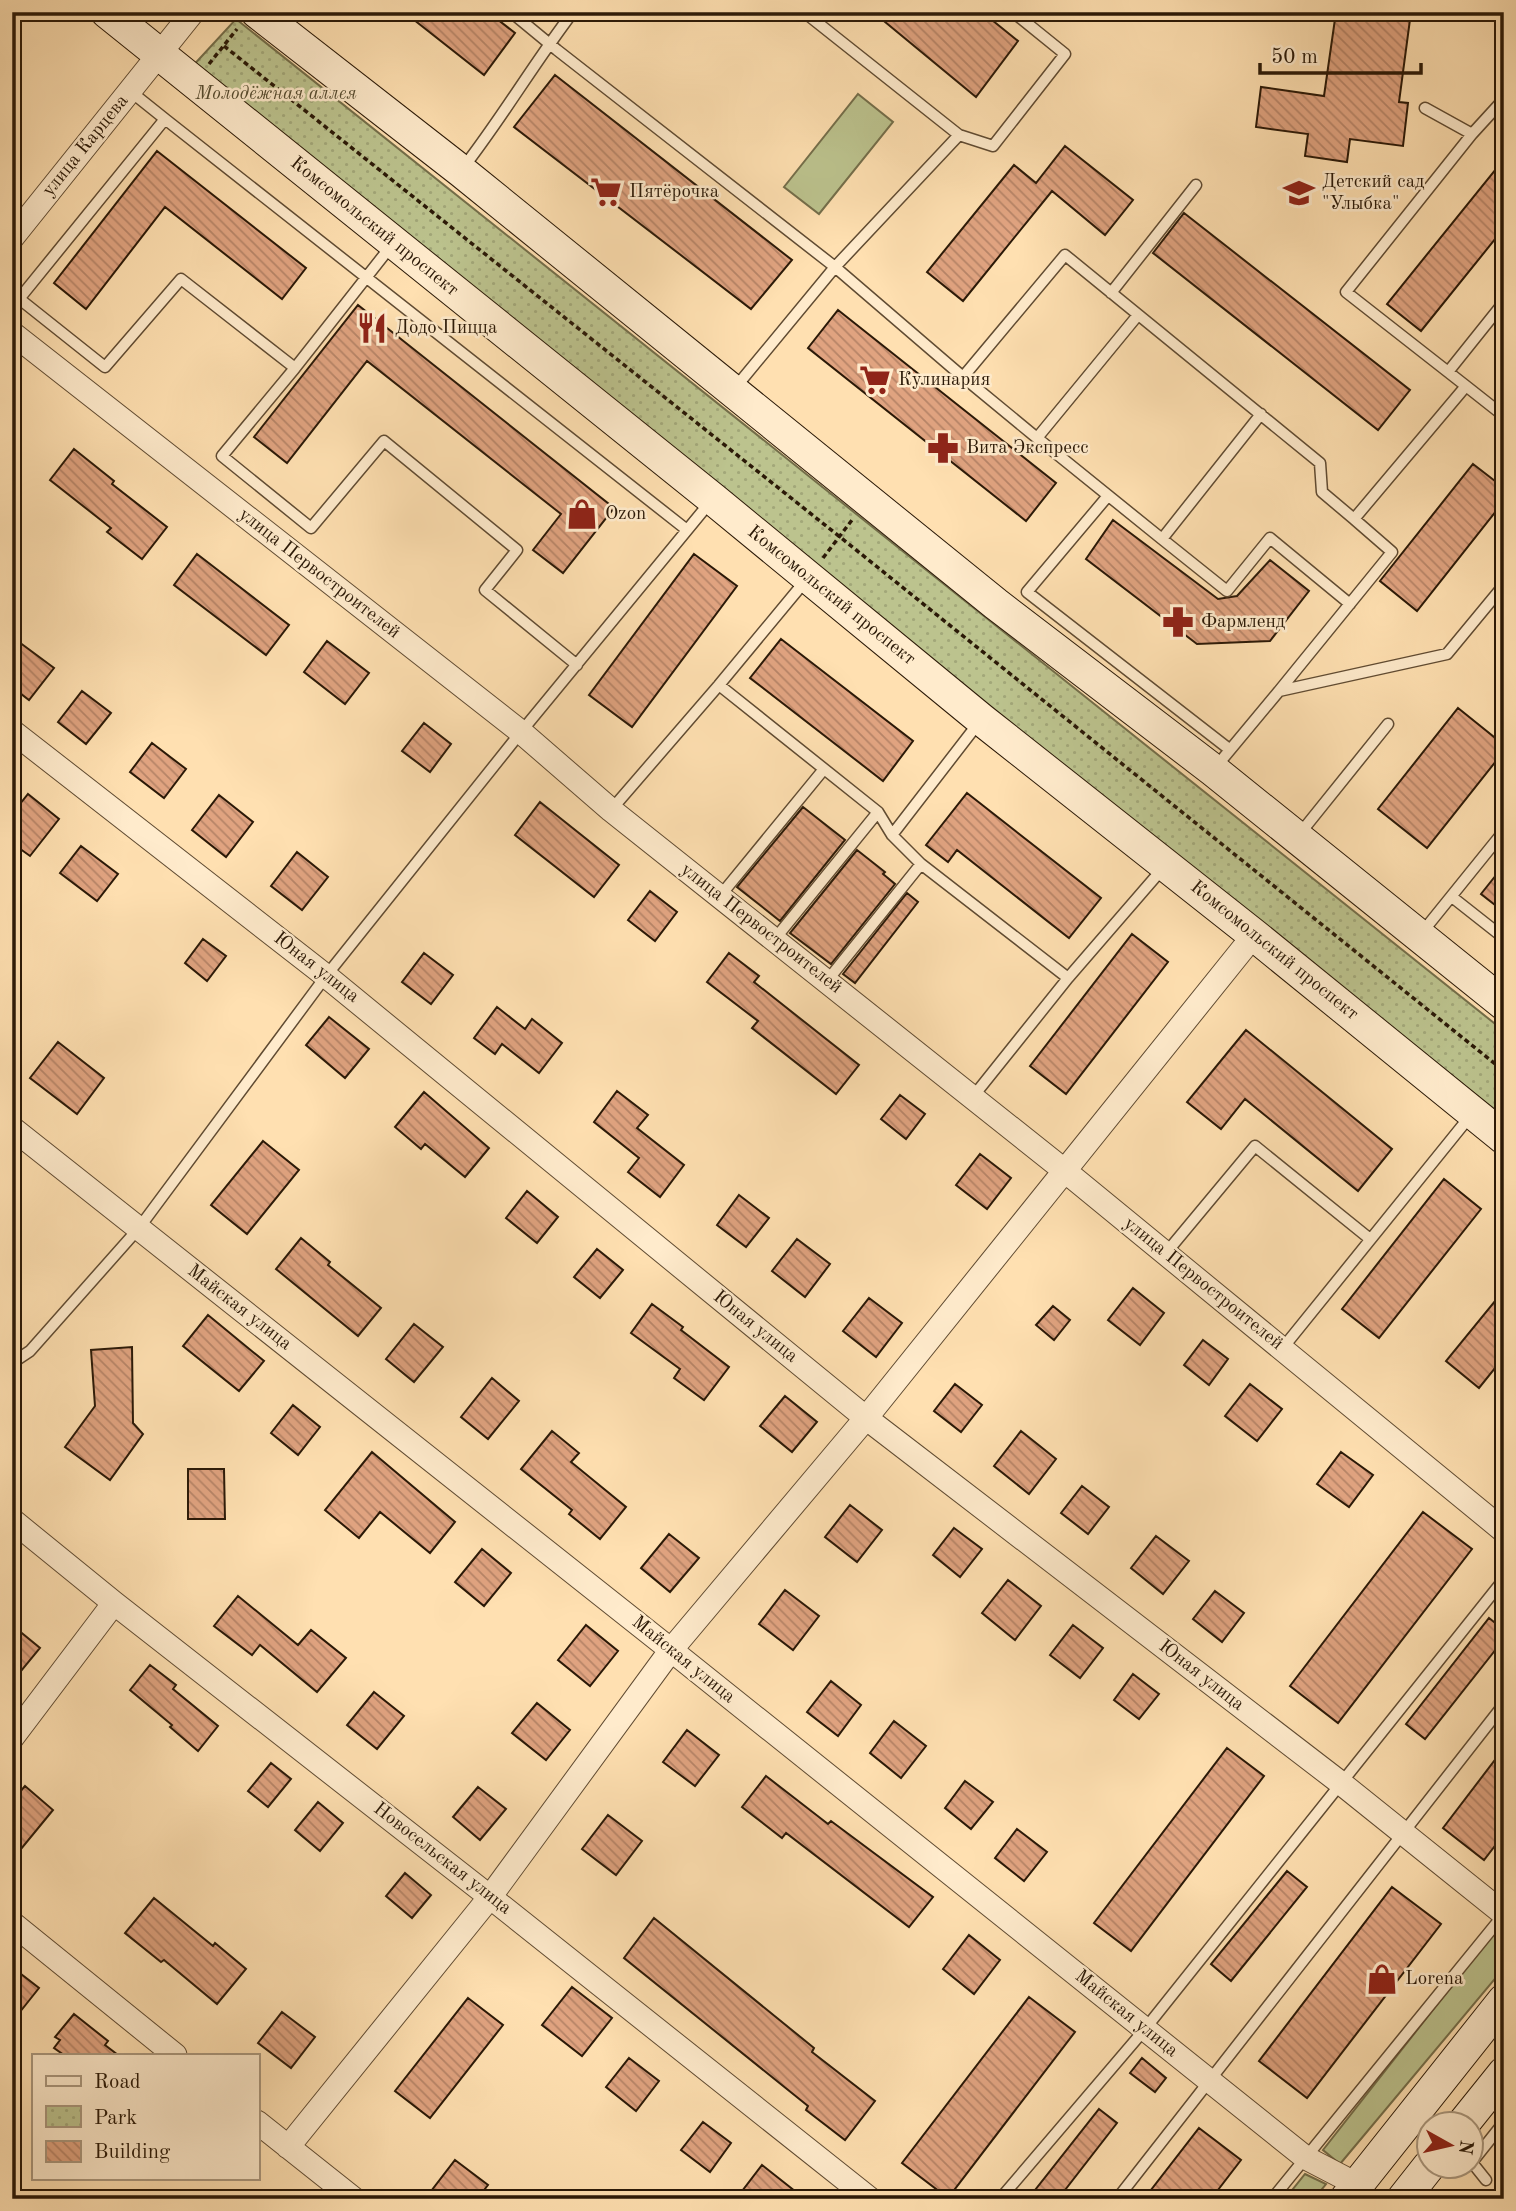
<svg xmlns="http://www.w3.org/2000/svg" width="1516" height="2211" font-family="'Old Standard TT',serif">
<defs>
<pattern id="park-dots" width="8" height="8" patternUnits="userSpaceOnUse" patternTransform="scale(1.75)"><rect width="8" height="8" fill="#bcc38e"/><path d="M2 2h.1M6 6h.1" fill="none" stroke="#a2a779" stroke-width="1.8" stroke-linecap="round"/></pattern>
<pattern id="building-back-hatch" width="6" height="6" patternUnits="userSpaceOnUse" patternTransform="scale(1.75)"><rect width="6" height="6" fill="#e0a380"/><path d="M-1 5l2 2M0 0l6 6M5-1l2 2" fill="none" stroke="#b68467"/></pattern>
</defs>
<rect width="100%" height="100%" fill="#ffe0b1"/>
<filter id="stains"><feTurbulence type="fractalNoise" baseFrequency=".00286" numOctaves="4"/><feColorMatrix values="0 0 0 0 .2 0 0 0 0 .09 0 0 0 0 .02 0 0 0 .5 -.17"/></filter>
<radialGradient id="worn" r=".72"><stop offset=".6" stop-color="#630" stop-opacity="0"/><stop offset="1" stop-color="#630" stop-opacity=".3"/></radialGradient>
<path fill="#bcc38e" stroke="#746e4a" stroke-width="2" d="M858 94 893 122 819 214 784 187Z
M1501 1923 1504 1925V1968L1340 2164 1323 2150Z
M1305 2174 1326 2184 1314 2199H1285Z"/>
<path fill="url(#park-dots)" stroke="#746e4a" stroke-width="2" d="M236 19 1504 1031V1117L190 69Z"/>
<path fill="url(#building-back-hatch)" stroke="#2b1907" stroke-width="2" d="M404 12H488L515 33 484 75Z
M873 12H982L1018 41 976 97Z
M1336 12H1411L1399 102 1408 103 1403 146 1350 139 1347 162 1305 156 1308 134 1256 127 1261 87 1324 96Z
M555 75 792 260 751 309 514 127Z
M1065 146 1133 200 1105 235 1052 191 963 301 927 272 1014 165 1036 183Z
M157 151 306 268 282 299 165 207 86 309 54 283Z
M1504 159V228L1421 331 1387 304Z
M1184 213 1410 390 1378 430 1153 253Z
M358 305 614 508 563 573 533 550 561 514 367 361 287 463 254 437Z
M838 310 1056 483 1026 521 808 348Z
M74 449 114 481 112 484 167 527 142 559 107 532 111 528 50 480Z
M1473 464 1504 488V501L1417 611 1380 581Z
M1113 520 1218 599 1237 596 1270 560 1309 591 1270 641 1197 644 1086 559Z
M197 554 289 625 266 655 174 585Z
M694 554 737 586 632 727 589 695Z
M781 639 913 741 883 781 750 678Z
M327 641 369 673 345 704 304 672Z
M19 642 54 668 29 700 12 687V651Z
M82 691 111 713 86 744 58 722Z
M1458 708 1504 745V751L1427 848 1378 809Z
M424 723 451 744 430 772 402 751Z
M152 743 186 769 164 798 130 772Z
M967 793 1101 898 1069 938 957 850 948 862 926 845Z
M28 794 59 819 30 856 12 843V814Z
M219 795 253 822 226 857 192 830Z
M540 802 619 865 594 897 515 835Z
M803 807 845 840 780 921 737 887Z
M81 846 118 874 97 901 60 873Z
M857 850 885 872 883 874 895 884 831 964 790 933Z
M297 852 328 877 302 910 271 886Z
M1504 865V912L1481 894Z
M650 891 677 912 655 941 628 920Z
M907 893 918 902 855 983 843 974Z
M1132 934 1168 962 1066 1094 1030 1066Z
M203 939 226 956 207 981 185 963Z
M424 953 453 975 431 1004 402 982Z
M729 953 759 976 754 982 859 1065 836 1094 752 1028 758 1021 707 982Z
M497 1007 525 1029 532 1019 562 1043 539 1073 502 1044 495 1054 474 1038Z
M329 1017 369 1049 345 1078 306 1045Z
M1246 1030 1392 1149 1358 1191 1245 1099 1221 1129 1187 1102Z
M58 1042 104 1078 77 1114 30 1078Z
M617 1091 648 1115 637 1128 684 1165 660 1197 628 1172 639 1158 594 1122Z
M424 1092 489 1148 465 1177 425 1144 421 1149 395 1127Z
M900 1095 925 1114 906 1139 881 1119Z
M263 1141 299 1170 247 1234 211 1205Z
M980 1154 1011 1178 987 1209 956 1185Z
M1444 1179 1481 1209 1379 1338 1342 1309Z
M527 1191 558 1217 537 1243 506 1218Z
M739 1195 769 1218 746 1247 717 1225Z
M301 1238 330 1262 328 1265 381 1308 358 1336 276 1269Z
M797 1239 830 1264 805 1297 772 1271Z
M597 1249 623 1270 600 1298 574 1277Z
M1133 1288 1164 1313 1140 1345 1108 1320Z
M1504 1290V1357L1479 1388 1446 1361Z
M869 1298 902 1323 876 1357 843 1331Z
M652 1304 683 1327 681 1330 729 1367 704 1400 674 1378 680 1369 631 1333Z
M1053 1306 1070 1320 1054 1340 1036 1325Z
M208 1315 264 1361 239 1391 183 1346Z
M414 1324 443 1347 414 1382 386 1359Z
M1203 1340 1228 1359 1209 1385 1184 1365Z
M132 1347 133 1423 143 1434 110 1480 65 1447 95 1406 91 1350Z
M492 1378 519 1401 488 1439 461 1417Z
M955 1384 982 1405 961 1432 934 1411Z
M1250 1384 1282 1409 1257 1441 1225 1416Z
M785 1396 817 1422 792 1452 760 1426Z
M293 1405 320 1427 298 1455 271 1433Z
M552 1431 579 1453 571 1462 626 1507 600 1539 569 1514 572 1510 521 1469Z
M1021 1431 1056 1459 1029 1494 994 1466Z
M372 1452 455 1522 430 1553 380 1512 359 1538 325 1510Z
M1341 1452 1373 1475 1349 1507 1317 1484Z
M188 1469H224L225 1519H188Z
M1082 1486 1109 1507 1088 1534 1061 1513Z
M850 1505 882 1530 857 1562 825 1537Z
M1423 1512 1472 1549 1338 1723 1290 1686Z
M954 1528 982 1549 960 1577 933 1555Z
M669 1534 699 1558 670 1592 641 1568Z
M1156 1536 1189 1561 1163 1594 1131 1568Z
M482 1549 511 1573 484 1606 455 1582Z
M1008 1580 1041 1606 1015 1640 982 1613Z
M785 1590 819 1616 793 1650 759 1624Z
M1215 1591 1244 1613 1222 1642 1193 1619Z
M238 1596 298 1645 311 1630 346 1658 317 1692 260 1645 252 1655 214 1626Z
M1489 1618 1504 1630V1639L1425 1739 1406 1724Z
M12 1625 40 1648 12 1682Z
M586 1625 618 1651 590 1686 558 1660Z
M1073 1625 1103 1648 1080 1678 1050 1655Z
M150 1665 176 1685 173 1689 218 1726 198 1751 170 1727 172 1725 130 1690Z
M1133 1674 1159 1694 1139 1719 1114 1700Z
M831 1681 861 1705 838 1736 807 1712Z
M374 1692 404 1716 377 1749 347 1725Z
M537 1703 570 1730 546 1760 512 1733Z
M894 1721 926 1746 901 1778 870 1753Z
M687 1730 719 1755 695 1786 663 1762Z
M1227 1748 1264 1776 1131 1951 1094 1923Z
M1504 1748V1834L1484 1860 1443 1828Z
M271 1763 291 1779 268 1807 248 1791Z
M766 1776 828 1824 831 1821 933 1897 909 1927 786 1833 782 1838 742 1807Z
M965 1781 993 1802 971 1829 945 1808Z
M25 1786 53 1810 12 1860V1801Z
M478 1787 506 1809 480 1840 453 1817Z
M318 1802 343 1823 320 1851 295 1830Z
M608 1815 642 1841 616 1875 582 1849Z
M1017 1829 1047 1852 1024 1881 995 1858Z
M1287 1871 1307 1887 1231 1981 1211 1964Z
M405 1873 431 1895 412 1918 386 1896Z
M1392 1887 1441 1924 1307 2098 1259 2061Z
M154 1898 213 1946 215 1943 246 1969 217 2004 164 1960 161 1962 125 1933Z
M654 1918 814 2048 812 2052 875 2101 845 2140 806 2110 808 2106 624 1958Z
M969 1935 1000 1960 974 1994 943 1969Z
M12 1967 39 1988 12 2022Z
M572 1987 612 2018 582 2056 542 2025Z
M1029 1997 1075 2032 948 2198 902 2163Z
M468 1998 503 2025 430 2118 395 2091Z
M282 2012 315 2037 291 2068 258 2043Z
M74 2014 108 2041 105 2045 118 2055H64L54 2048 60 2040 55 2037Z
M629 2058 659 2081 636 2111 606 2087Z
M1142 2058 1166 2078 1155 2092 1130 2073Z
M1099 2109 1117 2123 1058 2199H1028Z
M703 2122 731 2143 710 2172 681 2150Z
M1199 2128 1241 2160 1211 2199H1144Z
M455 2160 488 2185 477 2199H425Z
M762 2165 805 2199H736Z"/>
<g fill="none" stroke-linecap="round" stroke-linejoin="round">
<defs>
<path id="lane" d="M511 12 557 50 835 267 963 377
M1425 108 1472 134
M165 119 687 530
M959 135 993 146 1065 54 1013 12
M463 168C502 118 534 63 573 12
M391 246 295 368 222 456 311 528 384 441 517 550 485 590 577 665
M12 293 105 367 181 279 295 368
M1111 293 1196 185
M19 299 165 119 130 91
M1138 315 1037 438 1162 539 1261 414
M1448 372 1504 302
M1466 386 1346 292 1472 134 1504 99
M735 388 835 267 959 135 804 12
M1037 438 963 377 1065 255 1320 463 1322 492 1354 519 1466 386 1504 416
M1107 497 1027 592 1229 749
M1162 539 1227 591 1270 538 1350 604
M719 685 806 580
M1279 691 1392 552 1354 519
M1215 768 1279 691 1447 654 1504 585
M611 810 719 685 878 812 892 835 921 864 1068 978
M892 835 980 721
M1298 836 1388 724
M720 896 824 769
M1452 897 1504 938
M1420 935 1504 831
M774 940 878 812
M827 981 921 864
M972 1098 1068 978 1164 867
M1166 1253 1255 1146 1370 1239
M1282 1349 1471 1115
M12 1363 30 1351 139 1228 326 976 521 732 711 501
M1470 2160 1486 2180
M1473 2161 1504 2122
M1000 2199 1145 2029 1504 1579
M1117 2199 1504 1704
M1272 2199 1504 1914"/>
<path id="street" d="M12 238 193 12
M12 333 521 732 611 810 1065 1171 1504 1531
M12 731 326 976 866 1418 1342 1784 1504 1914
M12 1128 671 1650 1306 2158 1358 2185
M12 1520 114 1603 490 1897 870 2199
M12 1738 114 1603
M12 1923 175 2055
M257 2122 354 2199
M288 2147 490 1897 671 1650 866 1418 1254 935"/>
<path id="secondary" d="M107 12 713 499 982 720 1254 935 1504 1138
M257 12 461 171 996 604 1213 770 1504 1004
M1463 2124 1504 2073
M1346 2199 1504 2000
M1403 2199 1429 2166"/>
</defs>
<use href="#lane" stroke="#604b32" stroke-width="13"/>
<use href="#street" stroke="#604b32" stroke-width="25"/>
<use href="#secondary" stroke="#2b1907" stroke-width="34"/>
<path stroke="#2b1907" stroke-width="3.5" stroke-dasharray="5 3.5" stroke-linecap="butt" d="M224 46 840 537 1504 1071
M209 64 237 29
M823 558 852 520
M1496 2167 1504 2157"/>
<use href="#lane" stroke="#ffebcc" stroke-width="10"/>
<use href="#street" stroke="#ffebcc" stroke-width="23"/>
<use href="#secondary" stroke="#ffebcc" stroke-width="32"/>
</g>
<defs>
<symbol id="supermarket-bare" viewBox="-9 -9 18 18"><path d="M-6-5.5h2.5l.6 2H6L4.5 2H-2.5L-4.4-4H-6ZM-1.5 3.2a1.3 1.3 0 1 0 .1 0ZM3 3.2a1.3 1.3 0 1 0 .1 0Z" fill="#8f2418" stroke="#ffebcc" stroke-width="2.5" paint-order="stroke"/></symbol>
<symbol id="school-bare" viewBox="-9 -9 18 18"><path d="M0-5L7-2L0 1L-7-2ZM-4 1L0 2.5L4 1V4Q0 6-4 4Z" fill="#8f2418" stroke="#ffebcc" stroke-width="2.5" paint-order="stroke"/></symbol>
<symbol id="restaurant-bare" viewBox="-9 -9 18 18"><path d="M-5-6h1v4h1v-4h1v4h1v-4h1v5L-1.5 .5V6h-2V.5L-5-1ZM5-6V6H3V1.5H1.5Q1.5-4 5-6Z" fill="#8f2418" stroke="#ffebcc" stroke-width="2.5" paint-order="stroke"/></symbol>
<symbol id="pharmacy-bare" viewBox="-9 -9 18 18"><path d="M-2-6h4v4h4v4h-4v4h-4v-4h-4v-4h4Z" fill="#8f2418" stroke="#ffebcc" stroke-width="2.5" paint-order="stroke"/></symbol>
<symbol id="shop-bare" viewBox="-9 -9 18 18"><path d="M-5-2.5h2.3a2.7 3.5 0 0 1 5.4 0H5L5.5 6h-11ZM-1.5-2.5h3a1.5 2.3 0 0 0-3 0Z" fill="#8f2418" stroke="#ffebcc" stroke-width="2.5" paint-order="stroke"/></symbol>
</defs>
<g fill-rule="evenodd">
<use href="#supermarket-bare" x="584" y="170" width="44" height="44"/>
<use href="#school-bare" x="1277" y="171" width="44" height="44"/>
<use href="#restaurant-bare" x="350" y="306" width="44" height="44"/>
<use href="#supermarket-bare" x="853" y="358" width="44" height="44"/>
<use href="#pharmacy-bare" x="921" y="426" width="44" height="44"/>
<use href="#shop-bare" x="560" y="492" width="44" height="44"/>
<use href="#pharmacy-bare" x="1156" y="600" width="44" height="44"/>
<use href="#shop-bare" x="1360" y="1957" width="44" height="44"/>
</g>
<g text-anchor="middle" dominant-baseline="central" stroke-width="5" stroke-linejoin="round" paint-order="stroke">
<g font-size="19" font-style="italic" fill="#564c30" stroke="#ffebcc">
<text x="276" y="94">Молодёжная аллея</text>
</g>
<g font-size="19" fill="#2b1907" stroke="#ffebcc">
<text transform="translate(86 146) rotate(-51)">улица Карцева</text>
<text transform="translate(374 227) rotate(39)">Комсомольский проспект</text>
<text transform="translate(319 574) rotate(38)">улица Первостроителей</text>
<text transform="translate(831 596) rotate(39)">Комсомольский проспект</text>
<text transform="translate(761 929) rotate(38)">улица Первостроителей</text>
<text transform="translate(1274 951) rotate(39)">Комсомольский проспект</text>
<text transform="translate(316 968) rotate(38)">Юная улица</text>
<text transform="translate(1203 1284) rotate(39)">улица Первостроителей</text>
<text transform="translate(239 1308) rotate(38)">Майская улица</text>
<text transform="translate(755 1327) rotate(39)">Юная улица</text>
<text transform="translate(683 1660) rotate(39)">Майская улица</text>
<text transform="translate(1201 1676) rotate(38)">Юная улица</text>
<text transform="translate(442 1859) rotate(38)">Новосельская улица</text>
<text transform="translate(1126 2014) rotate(39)">Майская улица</text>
</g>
<g font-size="19" fill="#2b1907" stroke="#ffebcc" text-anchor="start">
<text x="1322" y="182">Детский сад<tspan x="1322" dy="22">"Улыбка"</tspan></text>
<text x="629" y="192">Пятёрочка</text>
<text x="395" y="328">Додо Пицца</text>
<text x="898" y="380">Кулинария</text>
<text x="966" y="448">Вита Экспресс</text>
<text x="605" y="514">Ozon</text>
<text x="1201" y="622">Фармленд</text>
<text x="1405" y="1979">Lorena</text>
</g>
</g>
<rect width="1516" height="2211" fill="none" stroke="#ffe0b1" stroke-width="42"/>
<rect x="14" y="14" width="1488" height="2183" fill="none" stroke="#2b1907" stroke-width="3.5"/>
<rect x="21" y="21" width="1474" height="2169" fill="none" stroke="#2b1907" stroke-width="2"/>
<rect x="32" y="2054" width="228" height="126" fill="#ffebcc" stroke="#aa977d" stroke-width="2"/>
<rect x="46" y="2076" width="35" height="10" fill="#ffebcc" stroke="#aa977d" stroke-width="2"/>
<text x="94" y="2088" font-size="21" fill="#2b1907">Road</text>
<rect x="46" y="2106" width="35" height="21" fill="url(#park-dots)" stroke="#aa977d" stroke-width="2"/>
<text x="94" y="2124" font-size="21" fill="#2b1907">Park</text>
<rect x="46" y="2141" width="35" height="21" fill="url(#building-back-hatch)" stroke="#aa977d" stroke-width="2"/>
<text x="94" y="2158" font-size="21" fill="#2b1907">Building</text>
<g transform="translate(1450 2145) rotate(98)"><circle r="33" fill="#ffebcc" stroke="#aa977d" stroke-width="2"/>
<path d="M0-5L12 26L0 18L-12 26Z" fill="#8f2418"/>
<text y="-10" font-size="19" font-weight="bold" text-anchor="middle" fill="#2b1907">N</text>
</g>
<path d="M1260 63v10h161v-10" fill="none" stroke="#2b1907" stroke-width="3.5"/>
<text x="1271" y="63" font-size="21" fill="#2b1907" stroke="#ffebcc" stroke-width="5" paint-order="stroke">50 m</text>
<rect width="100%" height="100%" filter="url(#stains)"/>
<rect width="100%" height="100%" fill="url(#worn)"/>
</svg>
